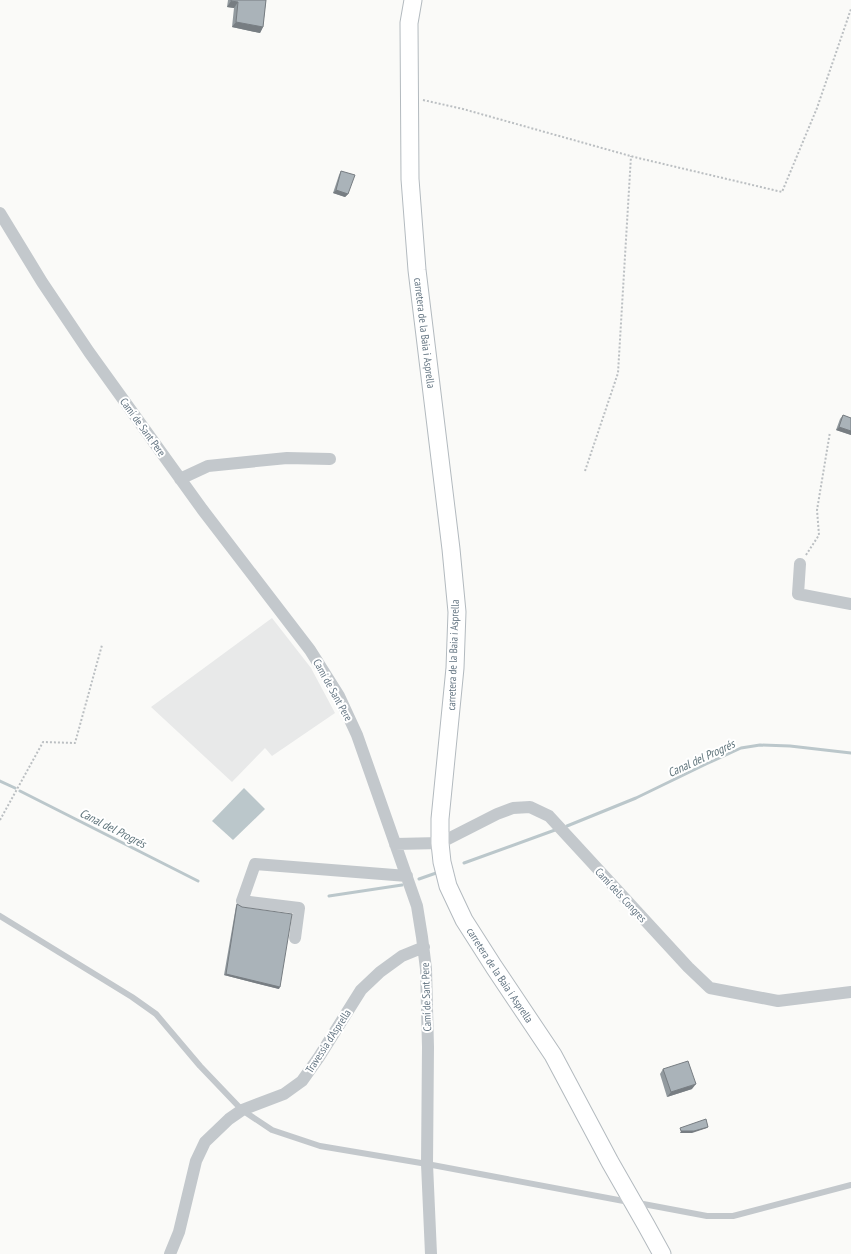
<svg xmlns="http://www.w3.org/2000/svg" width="851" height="1254" font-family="'PT Sans Narrow',sans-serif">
<rect width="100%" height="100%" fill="#fafaf8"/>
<path fill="#e8e9e9" d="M272 618 311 668 335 713 272 756 265 748 232 782 151 707Z"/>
<path fill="#bbc7cb" d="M244 788 265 809 233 840 212 821Z"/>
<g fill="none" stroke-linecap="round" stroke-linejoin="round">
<path stroke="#bbc7cb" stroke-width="3" d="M0 781 15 788
M20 791 198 881
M567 826 636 798 706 764 741 748 760 745 790 746 851 753
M464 863 555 830
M419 879 439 872
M329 896 402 885"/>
<defs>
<g id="secondary">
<path id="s1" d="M413 0 409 23 410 179 417 270 451 549 457 612 455 668 440 819V843L442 862 448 886 464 920 494 967 553 1055 610 1162 646 1225 662 1254"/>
</g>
</defs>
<use href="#secondary" stroke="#b3babf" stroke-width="19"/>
<path stroke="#bbbfc2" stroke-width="2" stroke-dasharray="2 2" stroke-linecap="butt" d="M423 100 463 109 634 157 782 192 817 108 851 9
M585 471 618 373 631 156
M806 555 819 535 817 510 830 432
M0 820 43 742 75 743 102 645"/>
<path stroke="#c3c8cc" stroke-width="6" d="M0 916 132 997 156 1014 200 1066 242 1110 272 1130 320 1146 427 1164 629 1202
M638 1203 707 1216H733L851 1185"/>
<path stroke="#c3c8cc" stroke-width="12" d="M0 213 42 282 89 352 202 509 310 650 339 696 357 735 417 906 422 937 426 969 428 1047 427 1164 431 1254
M180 479 208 466 287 458 330 459
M800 564 798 594 851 604
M395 844 440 843 497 814 513 808 530 807 549 816 688 967 710 988 778 1001 851 992
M295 938 299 908 242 901 255 864 407 876
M170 1254 179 1232 196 1161 205 1142 229 1119 242 1110 284 1094 302 1081 319 1057 361 990 380 972 402 956 424 947"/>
<use href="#secondary" stroke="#fff" stroke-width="17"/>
</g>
<path fill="#929a9f" d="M228 0H266L263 27 260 33 232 27 234 8 227 7Z
M341 171 348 194 345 197 333 193 339 175Z
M843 415 851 418V435L836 430 840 419Z
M237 904 242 907 279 989 224 975 236 906Z
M663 1069 692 1089 667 1097 660 1074Z"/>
<path fill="#777d82" d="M231 1 238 2 234 8 227 7Z
M236 22 263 27 260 33 232 27Z
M336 190 348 194 345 197 333 193Z
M839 427 851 431V435L836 430Z
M226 974 280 987 279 989 224 975Z
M696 1084 692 1089 667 1097 671 1092Z
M708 1127 707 1128 692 1133H680L681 1131Z"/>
<path fill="#aab3b9" stroke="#777d82" d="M231 0H266L263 27 236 22 238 2 231 1Z
M341 171 355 175 348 194 336 190Z
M843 415 851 418V431L839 427Z
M237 904 242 907 292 914 280 987 226 974Z
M688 1061 696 1084 671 1092 663 1069Z
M706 1119 708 1127 694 1131H681L680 1128Z"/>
<g text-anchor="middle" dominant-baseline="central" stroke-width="4" stroke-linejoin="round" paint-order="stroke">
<g font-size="11" fill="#657683" stroke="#fff">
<text stroke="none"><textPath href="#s1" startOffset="334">carretera de la Baia i Asprella</textPath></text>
<text transform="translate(143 427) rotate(54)">Camí de Sant Pere</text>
<text transform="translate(453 655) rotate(-88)">carretera de la Baia i Asprella</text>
<text transform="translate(333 690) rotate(61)">Camí de Sant Pere</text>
<text transform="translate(621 895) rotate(47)">Camí dels Congres</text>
<text stroke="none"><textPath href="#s1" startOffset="994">carretera de la Baia i Asprella</textPath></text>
<text transform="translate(426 997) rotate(-92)">Camí de Sant Pere</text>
<text transform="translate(328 1041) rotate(-57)">Travessia d'Asprella</text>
</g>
<g font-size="12" font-style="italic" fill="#60757c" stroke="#fff">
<text transform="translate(701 758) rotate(-25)">Canal del Progrés</text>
<text transform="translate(113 828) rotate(27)">Canal del Progrés</text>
</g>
</g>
</svg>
